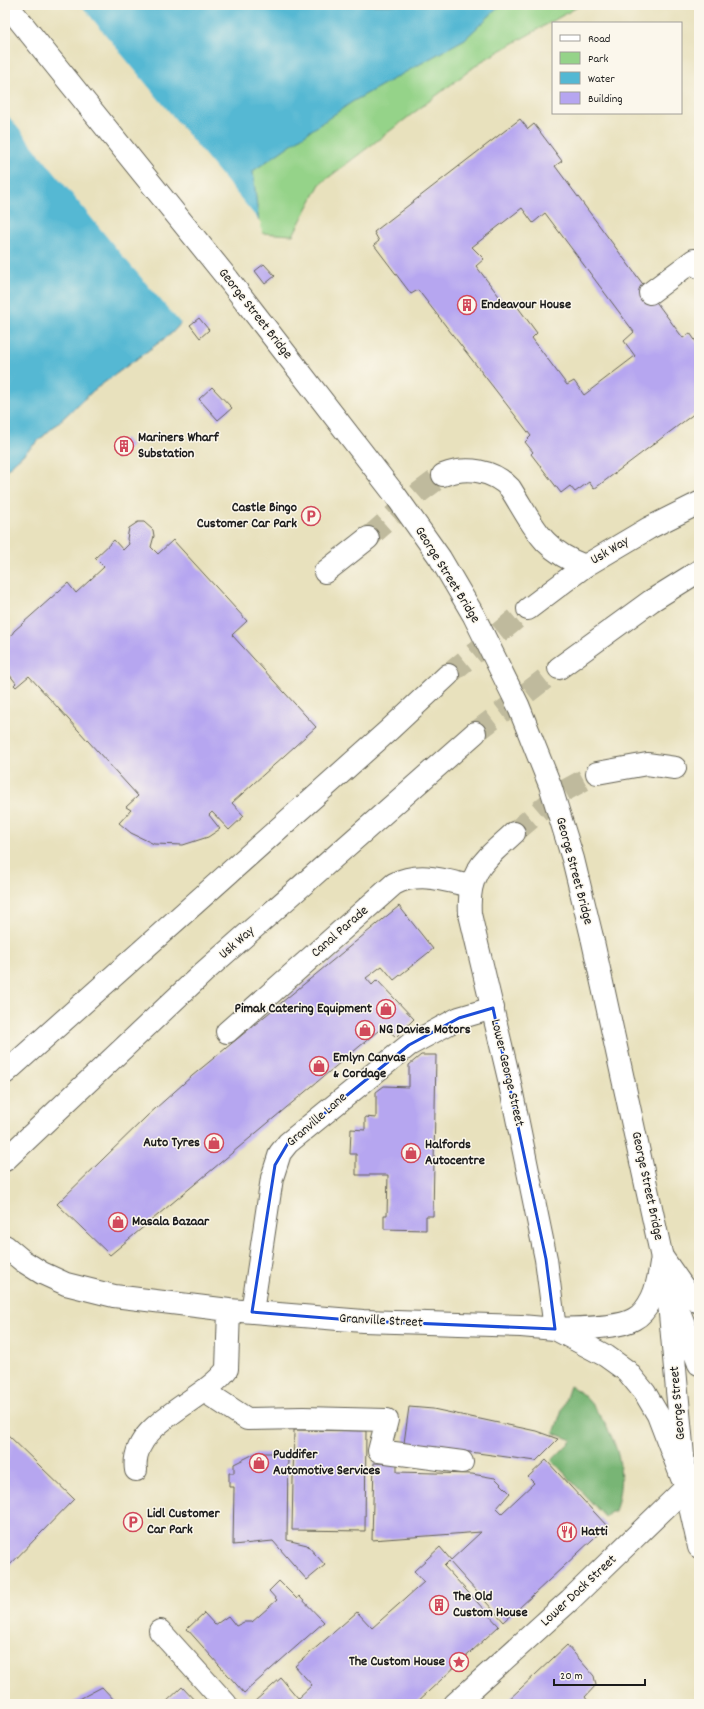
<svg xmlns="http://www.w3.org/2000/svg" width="704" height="1709" font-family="Dekko,sans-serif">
<rect width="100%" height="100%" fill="#fbf7ec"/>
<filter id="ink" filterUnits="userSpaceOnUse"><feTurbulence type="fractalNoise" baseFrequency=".025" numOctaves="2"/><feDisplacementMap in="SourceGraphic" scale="8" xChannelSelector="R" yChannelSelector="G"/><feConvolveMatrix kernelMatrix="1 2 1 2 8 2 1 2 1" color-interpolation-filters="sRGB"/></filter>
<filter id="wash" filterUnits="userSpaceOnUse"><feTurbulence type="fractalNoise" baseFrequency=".012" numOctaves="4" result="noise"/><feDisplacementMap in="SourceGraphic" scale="16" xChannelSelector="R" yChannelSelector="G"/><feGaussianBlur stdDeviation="0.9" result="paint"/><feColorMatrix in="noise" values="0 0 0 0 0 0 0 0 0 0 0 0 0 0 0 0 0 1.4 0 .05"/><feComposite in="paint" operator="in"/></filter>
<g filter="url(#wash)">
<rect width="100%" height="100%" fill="#e8e1bd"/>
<path fill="#95d389" stroke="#587852" d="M244 5H581L482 61 320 184 293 235 260 233 172 333 94 390 5 471Z"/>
<path fill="#78b575" stroke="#4a6848" d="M570 1386C584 1393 591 1403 600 1416 621 1448 626 1475 615 1512H611L605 1517 552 1460 572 1440 554 1433Z"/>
<path fill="#54b8d3" stroke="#386a78" d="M5 5H501L465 39 352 102 253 171 260 233 172 333 94 390 5 471Z"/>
<path fill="#e8e1bd" d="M5 5H81L261 223 262 234 182 325 120 253 5 112Z"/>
<g id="blocks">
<path fill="#b6a6f0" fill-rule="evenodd" d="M520 119 528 129 534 124 562 161 555 166 683 338 690 333 699 346V410L594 489 589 482 575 492 570 486 561 493 531 454 533 452 525 442 531 436 418 290 411 294 374 245 379 241 374 232ZM522 208 533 223 545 213 634 332 624 341 635 356 584 395 574 381 567 385 532 338 537 333 514 302 508 308 476 266 484 259 472 247Z
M264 264 275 276 265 284 255 271Z
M199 318 209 330 200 338 190 325Z
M212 387 232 408 218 420 199 399Z
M125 438 132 446 123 454 116 447Z
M138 522H144L153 530 154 536 151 547 158 554 173 540 247 621 232 635 316 727 232 803 244 816 229 830 212 812 209 815 220 829 208 837 183 845 154 844 131 833 119 823 131 810 126 807 138 796 29 676 16 687 14 685 16 683 5 669V645L14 631 68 583 76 593 104 567 95 558 114 540 123 550 129 544 127 539 129 528Z
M399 906 433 949 394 980 382 966 366 978 372 985 377 980 414 1019 396 1037 384 1026 110 1255 57 1204 147 1116 192 1076Z
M421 1055H436L433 1216H426V1230L384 1229V1215H387L388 1175H356V1154H350L351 1129 365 1130V1117L376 1118V1092L384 1086 409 1087V1065Z
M409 1407 433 1409 536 1431 558 1439 536 1461 404 1443Z
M294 1430 366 1431 365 1531 292 1530Z
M5 1432 74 1499 5 1570Z
M256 1453H288L287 1540 307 1545 325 1565 307 1580 273 1541 233 1545 234 1487H229V1473H234V1464Z
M546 1460 607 1526 504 1622 449 1561 444 1566 499 1626 415 1704H255L254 1702 281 1678 298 1698 312 1685 295 1666 357 1612 372 1628 424 1582 414 1571 440 1547 451 1560 481 1532 372 1540 374 1463 397 1464V1472L472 1474 495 1478 510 1493 497 1508 502 1513 534 1483 528 1477Z
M279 1581 297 1599 299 1596 324 1622 244 1693 187 1629 204 1613 215 1625 228 1616 236 1626 244 1622H252L277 1600 269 1591Z
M567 1645 594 1676 596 1685 585 1697 590 1704H504Z
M102 1687 118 1704H70Z
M182 1687 198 1704H164Z"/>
</g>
</g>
<g filter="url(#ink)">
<use href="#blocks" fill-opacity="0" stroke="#636154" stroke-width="1"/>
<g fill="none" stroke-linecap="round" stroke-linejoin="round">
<path stroke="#bfba9d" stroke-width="22" stroke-dasharray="22 11" stroke-linecap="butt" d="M368 538 420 492 443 475
M514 833 562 792 597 773"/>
<path stroke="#bfba9d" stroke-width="22" stroke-dasharray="22 11" stroke-linecap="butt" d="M448 675 528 609
M475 733 559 668"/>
<defs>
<path id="minor" d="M650 293 694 260 699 267
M443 475C467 466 493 470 510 488 534 526 541 550 585 566
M325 572 368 538
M597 773 647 764 675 768
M514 833C485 860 467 870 470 914L509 1079 546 1259 555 1329
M227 1032 394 884C419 871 444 880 470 886
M5 1246 23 1261 42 1273 66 1284 114 1296 229 1310 363 1321 521 1326 555 1329 606 1356 627 1371 645 1393 658 1415 682 1478
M662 1257 683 1287 699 1302
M252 1312 272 1178 280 1153 288 1143 409 1045 459 1018 493 1008
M555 1329C575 1328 618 1329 634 1319 642 1315 648 1306 652 1298 658 1286 660 1270 662 1257
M204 1391 247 1419 303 1418 387 1420 379 1451 462 1462
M136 1470C129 1423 204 1402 227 1369L229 1310
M160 1631 226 1704
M455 1704 570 1600 699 1475"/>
<path id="major" d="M7 5 228 279
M528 609 585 566 649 528 699 503
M559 668 651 601 699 571
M592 937 667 1281 686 1489 699 1547
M5 1073 389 730 448 675
M5 1160 204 972 475 733
M677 1306 699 1364"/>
</defs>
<use href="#minor" stroke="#636154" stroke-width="24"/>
<use href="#major" stroke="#636154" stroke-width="24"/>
<use href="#minor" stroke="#fff" stroke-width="22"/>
<use href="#major" stroke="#fff" stroke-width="22"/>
<defs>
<path id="major-bridge" d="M228 279 396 496 440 558 474 616 518 705 550 785 573 859 592 937"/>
</defs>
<use href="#major-bridge" stroke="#636154" stroke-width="24" stroke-linecap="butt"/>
<use href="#major-bridge" stroke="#fff" stroke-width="22"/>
</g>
</g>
<path fill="none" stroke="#1d4ed8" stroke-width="3" stroke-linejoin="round" d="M493 1008 546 1259 555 1329 363 1321 252 1312 275 1165 288 1143 409 1045 459 1018Z"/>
<defs>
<symbol id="building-ring" viewBox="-11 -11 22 22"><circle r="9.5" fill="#fbf7ec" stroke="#d1495b" stroke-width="1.5"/><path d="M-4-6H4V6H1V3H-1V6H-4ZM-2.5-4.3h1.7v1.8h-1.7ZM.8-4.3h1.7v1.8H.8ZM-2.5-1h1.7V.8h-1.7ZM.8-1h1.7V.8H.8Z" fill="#d1495b"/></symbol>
<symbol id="parking-ring" viewBox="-11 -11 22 22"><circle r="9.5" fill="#fbf7ec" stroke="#d1495b" stroke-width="1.5"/><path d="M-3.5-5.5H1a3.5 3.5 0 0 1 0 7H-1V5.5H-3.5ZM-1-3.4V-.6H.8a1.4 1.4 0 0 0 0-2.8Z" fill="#d1495b"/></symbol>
<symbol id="shop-ring" viewBox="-11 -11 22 22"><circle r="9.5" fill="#fbf7ec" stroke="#d1495b" stroke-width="1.5"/><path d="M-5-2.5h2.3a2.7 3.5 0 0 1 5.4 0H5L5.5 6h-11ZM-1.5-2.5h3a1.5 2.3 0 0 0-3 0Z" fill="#d1495b"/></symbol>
<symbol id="restaurant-ring" viewBox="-11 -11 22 22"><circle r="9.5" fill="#fbf7ec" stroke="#d1495b" stroke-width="1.5"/><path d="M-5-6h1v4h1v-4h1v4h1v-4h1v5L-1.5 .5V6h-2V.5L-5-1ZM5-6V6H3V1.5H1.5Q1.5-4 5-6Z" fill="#d1495b"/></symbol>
<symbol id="sight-ring" viewBox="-11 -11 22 22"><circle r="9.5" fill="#fbf7ec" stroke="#d1495b" stroke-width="1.5"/><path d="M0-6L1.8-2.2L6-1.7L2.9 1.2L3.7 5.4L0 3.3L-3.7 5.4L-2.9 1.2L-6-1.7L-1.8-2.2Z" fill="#d1495b"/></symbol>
</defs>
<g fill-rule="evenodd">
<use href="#building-ring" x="456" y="294" width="22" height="22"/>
<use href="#building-ring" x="113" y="435" width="22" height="22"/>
<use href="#parking-ring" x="300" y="505" width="22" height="22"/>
<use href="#shop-ring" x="375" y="998" width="22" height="22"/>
<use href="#shop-ring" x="354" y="1019" width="22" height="22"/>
<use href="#shop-ring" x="308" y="1055" width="22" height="22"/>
<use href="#shop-ring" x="203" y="1132" width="22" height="22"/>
<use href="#shop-ring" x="400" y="1142" width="22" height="22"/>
<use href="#shop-ring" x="107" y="1211" width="22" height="22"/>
<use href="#shop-ring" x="248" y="1452" width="22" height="22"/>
<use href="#parking-ring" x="122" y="1511" width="22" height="22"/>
<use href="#restaurant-ring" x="556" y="1521" width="22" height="22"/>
<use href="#building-ring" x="428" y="1594" width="22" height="22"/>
<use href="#sight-ring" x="448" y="1651" width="22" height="22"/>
</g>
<g text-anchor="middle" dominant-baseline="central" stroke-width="3" stroke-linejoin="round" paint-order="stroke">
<g font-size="14" font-weight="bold" fill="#1c1c1c" stroke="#fbf7ec" text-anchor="start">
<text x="481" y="305">Endeavour House</text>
<text x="138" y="438">Mariners Wharf<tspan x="138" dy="16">Substation</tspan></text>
<text x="297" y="508" text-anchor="end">Castle Bingo<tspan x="297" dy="16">Customer Car Park</tspan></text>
<text x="372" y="1009" text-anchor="end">Pimak Catering Equipment</text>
<text x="379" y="1030">NG Davies Motors</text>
<text x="333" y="1058">Emlyn Canvas<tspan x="333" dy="16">&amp; Cordage</tspan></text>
<text x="200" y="1143" text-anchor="end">Auto Tyres</text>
<text x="425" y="1145">Halfords<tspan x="425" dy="16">Autocentre</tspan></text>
<text x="132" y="1222">Masala Bazaar</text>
<text x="273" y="1455">Puddifer<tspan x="273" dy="16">Automotive Services</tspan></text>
<text x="147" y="1514">Lidl Customer<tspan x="147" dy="16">Car Park</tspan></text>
<text x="581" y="1532">Hatti</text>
<text x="453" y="1597">The Old<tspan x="453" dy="16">Custom House</tspan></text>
<text x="445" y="1662" text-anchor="end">The Custom House</text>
</g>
<g font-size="14" fill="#1c1c1c" stroke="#fbf7ec">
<text transform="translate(255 314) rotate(52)">George Street Bridge</text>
<text transform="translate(610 551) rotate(-31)">Usk Way</text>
<text transform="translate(447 575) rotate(58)">George Street Bridge</text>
<text transform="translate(574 871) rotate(75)">George Street Bridge</text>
<text transform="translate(340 932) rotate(-41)">Canal Parade</text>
<text transform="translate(237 943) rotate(-41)">Usk Way</text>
<text transform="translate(507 1073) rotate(77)">Lower George Street</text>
<text transform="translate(317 1120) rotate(-41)">Granville Lane</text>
<text transform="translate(647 1186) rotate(78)">George Street Bridge</text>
<text transform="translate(381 1321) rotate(3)">Granville Street</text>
<text transform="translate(678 1403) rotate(-95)">George Street</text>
<text transform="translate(579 1591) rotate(-43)">Lower Dock Street</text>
</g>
</g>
<rect width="704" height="1709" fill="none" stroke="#fbf7ec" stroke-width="20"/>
<rect x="552" y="22" width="130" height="92" fill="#fbf7ec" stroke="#a29f99"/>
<rect x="560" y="35" width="20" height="6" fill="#ffffff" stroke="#a29f99"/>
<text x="588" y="42" font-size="12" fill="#1c1c1c">Road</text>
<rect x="560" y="52" width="20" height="12" fill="#95d389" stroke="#a29f99"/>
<text x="588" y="62" font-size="12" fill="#1c1c1c">Park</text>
<rect x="560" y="72" width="20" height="12" fill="#54b8d3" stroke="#a29f99"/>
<text x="588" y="82" font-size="12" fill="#1c1c1c">Water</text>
<rect x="560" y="92" width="20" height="12" fill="#b6a6f0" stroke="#a29f99"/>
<text x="588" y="102" font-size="12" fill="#1c1c1c">Building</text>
<path d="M554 1679v6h91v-6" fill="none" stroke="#1c1c1c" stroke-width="2"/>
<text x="560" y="1679" font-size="12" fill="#1c1c1c" stroke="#fbf7ec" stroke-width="3" paint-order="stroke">20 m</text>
</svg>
